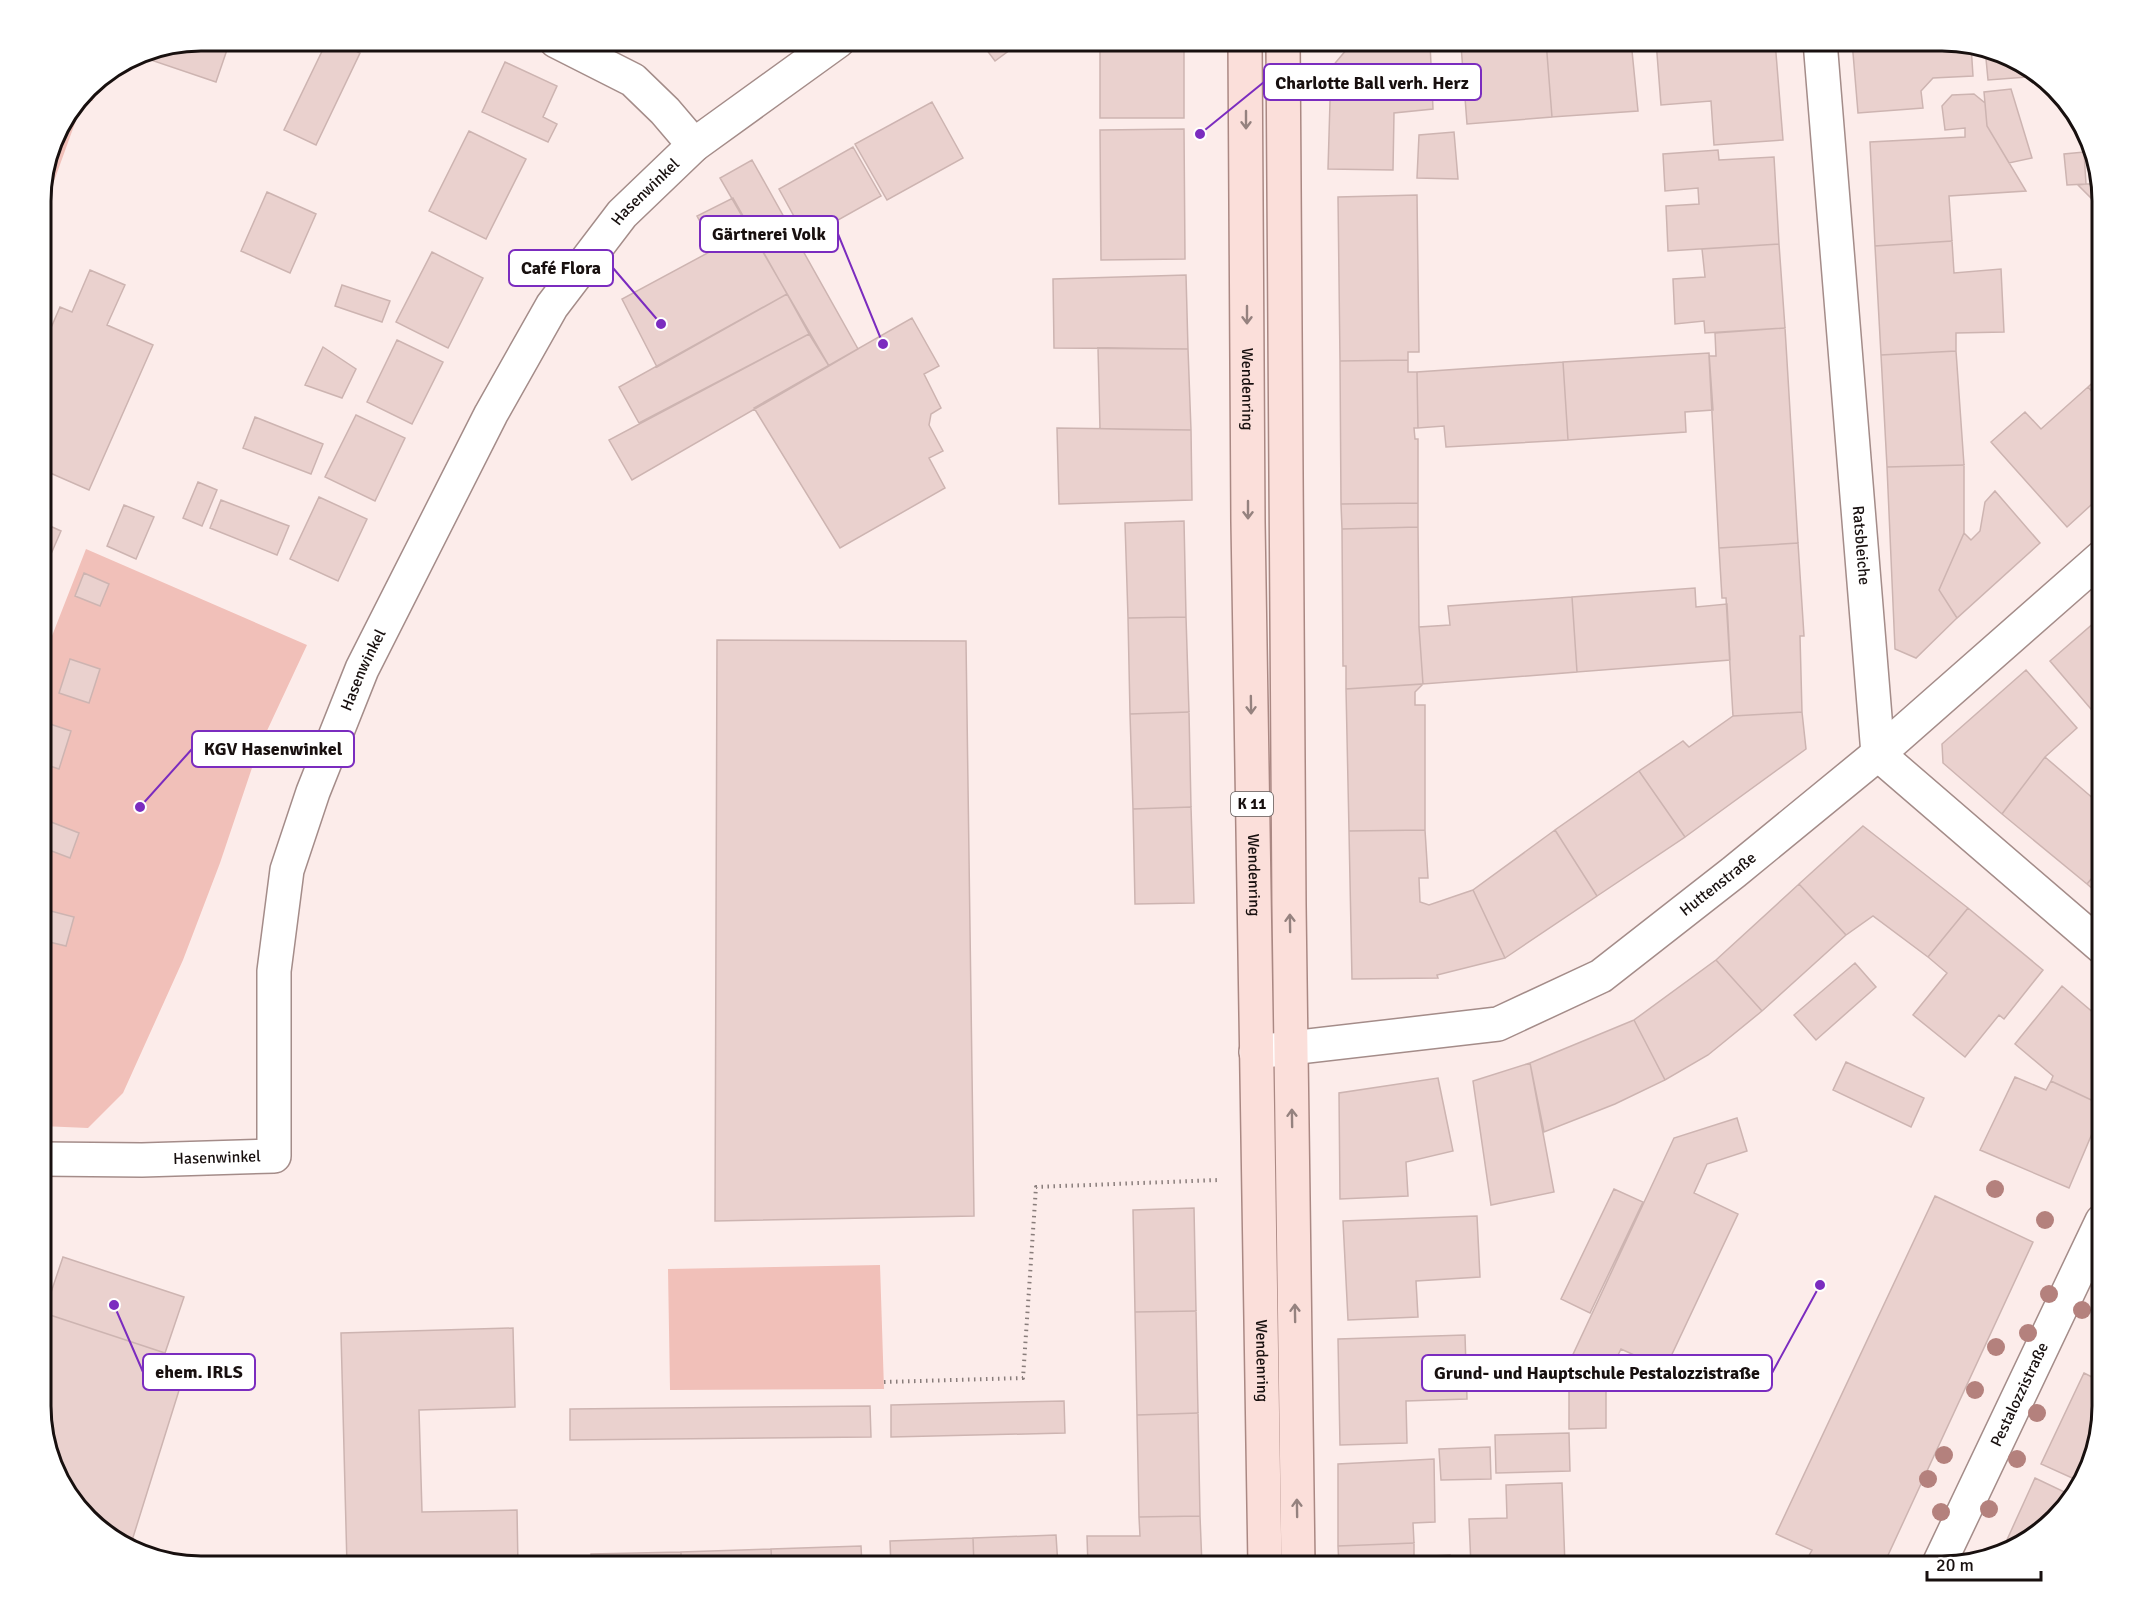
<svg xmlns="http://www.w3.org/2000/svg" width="2143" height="1607" font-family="Signika,sans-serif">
<rect width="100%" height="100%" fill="#fcecea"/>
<path fill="#f1c0b9" d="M83 97 94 101H83L41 217V191L57 130Z
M86 549 307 645 258 750 220 863 183 960 123 1093 88 1128 41 1126V664Z
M880 1265 884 1389 670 1390 668 1269Z"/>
<path fill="#ead1ce" stroke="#cdb4b1" stroke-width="1.5" d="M201 40 230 41 216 82 136 55Z
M327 41H334L360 53 316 145 284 130Z
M980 41H1022L995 61Z
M1100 41H1184V118H1100Z
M1508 41H1546L1552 117 1467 124 1461 45Z
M1546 41H1631L1638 111 1552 117Z
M1656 41H1775L1783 140 1714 145 1711 101 1661 105Z
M1852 41H1942L1971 45 1973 76 1933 78 1921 91 1923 108 1858 113Z
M1430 43 1433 109 1394 113 1393 170 1328 169 1331 68 1347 49Z
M1985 48 1994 49 2041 76 1988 80Z
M505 62 557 86 543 117 557 124 548 142 482 112Z
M2011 89 2032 158 2009 163 1987 126 1984 92Z
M1974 94 1985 103 1987 126 2026 191 1949 196 1952 241 1875 246 1870 142 1965 137V128L1945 130 1942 106 1952 95Z
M932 102 963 158 887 200 855 144Z
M1184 129 1185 259 1101 260 1100 130Z
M469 131 526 159 486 239 429 211Z
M1454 132 1458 179 1417 178 1419 135Z
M853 147 881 196 806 238 779 189Z
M1718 150 1719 160 1774 157 1779 244 1668 251 1666 206 1699 204 1698 188 1665 191 1663 154Z
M2084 152 2086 184 2067 185 2064 154Z
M752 160 858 349 829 366 720 178Z
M2086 184H2098L2102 209 2078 185Z
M267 192 316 214 290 273 241 251Z
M1417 195 1419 352H1408V360L1340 361 1338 197Z
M733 198 787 294 657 367 622 299 715 249 697 216Z
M1952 241 1954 273 2001 269 2004 332 1956 333V351L1881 355 1875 246Z
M1779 244 1785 328 1705 333 1704 321 1675 324 1673 279 1705 277 1702 249Z
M432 252 483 278 448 348 396 322Z
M90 270 125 285 107 325 153 345 89 490 41 469V351L60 307 72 312Z
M1186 275 1188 349 1054 348 1053 279Z
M342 285 390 301 382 322 335 306Z
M787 294 809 334 639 423 619 387Z
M912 318 939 366 924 374 941 408 931 414 929 425 943 451 929 458 945 488 840 548 754 408Z
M1785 328 1798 543 1719 548 1709 356H1716L1715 333Z
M809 334 829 366 632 480 609 440Z
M397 340 443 362 412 424 367 402Z
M323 347 356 369 342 398 305 385Z
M1098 348 1188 349 1191 430 1100 429Z
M1956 351 1964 465 1887 467 1881 355Z
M1709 353 1713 410 1685 412 1686 432 1568 440 1563 362Z
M1408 360V372H1417L1418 428H1414L1415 439H1418V503L1341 504 1340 361Z
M1563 362 1568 440 1446 447 1444 426 1418 428 1417 372Z
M2102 374V403L2088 387Z
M2088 387 2102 403V495L2067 527 1991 442 2025 412 2041 429Z
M356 415 405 438 375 501 325 477Z
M255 417 323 444 311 474 243 448Z
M1057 428 1191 430 1192 500 1059 504Z
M1964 465V533L1939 590 1957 618 1916 658 1895 649 1887 467Z
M198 482 217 490 202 526 183 518Z
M1995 491 2040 543 1957 618 1939 590 1964 533 1971 540 1980 531 1985 502Z
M319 497 367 519 338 581 290 559Z
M221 500 289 526 277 555 210 528Z
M1418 503V527L1342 529 1341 504Z
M124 505 154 517 136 559 107 546Z
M1184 521 1186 617 1128 618 1125 523Z
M41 522 61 531 41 577Z
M1418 527 1419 627 1423 684 1346 689V666H1343L1342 529Z
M1798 543 1804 636H1800L1802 712 1733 716 1726 598H1722L1719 548Z
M84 573 109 584 100 606 75 596Z
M1695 588 1696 607 1727 604 1730 660 1577 672 1572 597Z
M1572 597 1577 672 1423 684 1419 627 1450 625 1448 606Z
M2102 616V722L2050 661Z
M1186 617 1189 712 1130 714 1128 618Z
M717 640 966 641 974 1216 715 1221Z
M70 659 100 669 89 703 59 693Z
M2026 670 2077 728 2045 757 2002 814 1943 763 1942 744Z
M1423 684 1415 692V705H1425V830L1349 831 1346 689Z
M1189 712 1191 807 1133 809 1130 714Z
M1802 712 1806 749 1685 837 1639 771 1683 741 1689 747 1733 716Z
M41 721 71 731 59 769 41 763Z
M2045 757 2102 806V866L2087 884 2002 814Z
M1639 771 1685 837 1597 896 1555 830Z
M1191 807 1194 903 1135 904 1133 809Z
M41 818 79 833 70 858 41 847Z
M1863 826 1968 908 1928 957 1873 916 1846 935 1799 884Z
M1425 830 1428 878H1419L1420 902 1429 905 1473 890 1505 958 1437 975 1438 978 1352 979 1349 831Z
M1555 830 1597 896 1505 958 1473 890Z
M2102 866V897L2087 884Z
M1799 884 1846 935 1762 1011 1716 960Z
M1968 908 2043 970 2004 1019 1999 1015 1965 1057 1913 1015 1947 973 1928 957Z
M43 909 74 917 66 946 41 940Z
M1716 960 1762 1011 1708 1055 1665 1080 1634 1020Z
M1855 963 1876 987 1816 1040 1794 1015Z
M2062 986 2102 1020V1105L2051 1081 2053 1076 2015 1044Z
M1634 1020 1665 1080 1615 1104 1544 1132 1530 1063Z
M1846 1062 1924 1098 1911 1127 1833 1090Z
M1530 1063 1554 1192 1491 1205 1473 1081Z
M2015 1077 2046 1090 2051 1081 2102 1105V1110L2069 1188 1980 1150Z
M1438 1078 1453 1151 1406 1162 1408 1196 1340 1199 1339 1093Z
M1737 1118 1747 1151 1707 1164 1694 1193 1738 1214 1665 1369 1621 1349 1606 1380V1428L1569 1429V1363L1674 1138Z
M1614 1189 1643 1202 1590 1313 1561 1299Z
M1935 1196 2033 1242 1883 1566H1846L1842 1564 1841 1566H1812L1805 1563 1812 1550 1776 1534Z
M1194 1208 1196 1311 1135 1312 1133 1210Z
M1477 1216 1480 1277 1416 1281 1418 1317 1348 1320 1343 1221Z
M63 1257 184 1297 165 1353 44 1313Z
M1196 1311 1198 1413 1137 1415 1135 1312Z
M44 1313 165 1353 162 1361 186 1368 130 1547 103 1533 57 1477 41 1416V1323Z
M513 1328 515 1407 419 1410 422 1512 517 1510 518 1566H347L341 1333Z
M1465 1335 1467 1399 1406 1401 1407 1443 1340 1445 1338 1339Z
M2102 1344V1364L2095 1360Z
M2084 1373 2102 1382V1406L2094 1458 2081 1482 2041 1464Z
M1064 1401 1065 1433 891 1437V1405Z
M870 1406 871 1437 570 1440V1409Z
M1198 1413 1200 1516 1139 1517 1137 1415Z
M1569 1433 1570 1471 1496 1473 1495 1435Z
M1490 1447 1491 1479 1441 1480 1439 1449Z
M1434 1459 1435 1522 1413 1523 1414 1543 1338 1546V1464Z
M2035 1478 2073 1496 2069 1504 2012 1550 2001 1553Z
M1562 1483 1565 1566H1471L1469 1519 1507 1518 1506 1485Z
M1200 1516 1202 1566H1088L1087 1536H1140L1139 1517Z
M1056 1535 1058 1566H974L973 1538Z
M973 1538 974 1566H891L890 1541Z
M1414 1543V1557L1450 1555 1451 1566H1339L1338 1546Z
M861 1546 862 1566H772L771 1549Z
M771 1549 772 1566H681V1552Z
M681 1552V1566H591V1554Z"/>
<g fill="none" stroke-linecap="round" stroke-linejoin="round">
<defs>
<g id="minor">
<path d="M556 41 633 80 665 111 694 145"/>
<path id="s1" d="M1820 41 1878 754 2102 947"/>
<path id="s2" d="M1256 1052 1498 1024 1601 976 1734 872 1878 754 2102 557"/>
<path id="s3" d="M41 1159 142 1160 274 1156V971L287 870 313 792 362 669 491 414 552 306 622 214 694 145 838 41"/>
<path id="s4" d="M1938 1566 2102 1221"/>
</g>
<g id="major">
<path id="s5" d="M1245 41 1248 522 1265 1566"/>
<path d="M1283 41 1289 905 1298 1566"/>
</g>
</defs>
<use href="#minor" stroke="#a48c89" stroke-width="36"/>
<use href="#major" stroke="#aa8883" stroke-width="36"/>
<path stroke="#897d7b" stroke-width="4" stroke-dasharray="1.5 4.5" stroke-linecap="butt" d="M884 1382 1023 1378 1036 1187 1219 1180"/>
<use href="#minor" stroke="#fff" stroke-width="33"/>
<use href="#major" stroke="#fbdfda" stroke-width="33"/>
</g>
<g fill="#b4817d">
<circle cx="1995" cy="1189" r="9"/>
<circle cx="2045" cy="1220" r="9"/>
<circle cx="2049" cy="1294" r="9"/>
<circle cx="2082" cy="1310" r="9"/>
<circle cx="2028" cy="1333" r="9"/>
<circle cx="1996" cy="1347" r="9"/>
<circle cx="1975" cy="1390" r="9"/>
<circle cx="2037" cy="1413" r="9"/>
<circle cx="1944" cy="1455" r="9"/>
<circle cx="2017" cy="1459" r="9"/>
<circle cx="1928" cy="1479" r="9"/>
<circle cx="1989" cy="1509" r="9"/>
<circle cx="1941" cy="1512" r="9"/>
</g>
<defs><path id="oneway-shaft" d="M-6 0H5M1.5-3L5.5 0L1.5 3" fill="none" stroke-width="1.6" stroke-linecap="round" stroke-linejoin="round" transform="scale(1.5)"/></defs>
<g stroke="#95827f">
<use href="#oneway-shaft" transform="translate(1246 120) rotate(90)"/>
<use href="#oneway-shaft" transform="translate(1247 315) rotate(90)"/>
<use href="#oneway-shaft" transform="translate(1248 510) rotate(90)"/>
<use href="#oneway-shaft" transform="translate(1251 705) rotate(89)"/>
<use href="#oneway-shaft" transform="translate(1290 923) rotate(-91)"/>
<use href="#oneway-shaft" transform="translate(1292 1118) rotate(-91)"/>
<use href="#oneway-shaft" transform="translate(1295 1313) rotate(-91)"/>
<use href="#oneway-shaft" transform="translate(1297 1508) rotate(-91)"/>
</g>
<g text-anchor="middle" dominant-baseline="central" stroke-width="4.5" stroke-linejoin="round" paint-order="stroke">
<rect fill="#fff" stroke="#5d5857" stroke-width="1.5" x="1231" y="792" width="42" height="24" rx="4.5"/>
<g font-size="15" font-weight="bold" fill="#18100f">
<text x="1252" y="804">K 11</text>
</g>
<g font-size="16" fill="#18100f" stroke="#fff">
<text stroke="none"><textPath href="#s3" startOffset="1292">Hasenwinkel</textPath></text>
<text stroke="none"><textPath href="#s5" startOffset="348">Wendenring</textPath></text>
<text stroke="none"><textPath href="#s1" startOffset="506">Ratsbleiche</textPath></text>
<text stroke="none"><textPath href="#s3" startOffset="734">Hasenwinkel</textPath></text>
<text stroke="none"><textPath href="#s5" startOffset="834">Wendenring</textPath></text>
<text stroke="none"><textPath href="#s2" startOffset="506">Huttenstraße</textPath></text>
<text stroke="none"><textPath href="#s3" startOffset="176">Hasenwinkel</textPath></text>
<text stroke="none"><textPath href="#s5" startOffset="1320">Wendenring</textPath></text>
<text stroke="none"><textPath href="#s4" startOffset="190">Pestalozzistraße</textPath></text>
</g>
</g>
<path d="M0 0H2143V1607H0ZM201 51H1942A150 150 0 0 1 2092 201V1406A150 150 0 0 1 1942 1556H201A150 150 0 0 1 51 1406V201A150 150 0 0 1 201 51Z" fill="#fff" fill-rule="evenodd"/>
<path fill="none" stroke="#18100f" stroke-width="3" d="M201 51H1942A150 150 0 0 1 2092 201V1406A150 150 0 0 1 1942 1556H201A150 150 0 0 1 51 1406V201A150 150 0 0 1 201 51Z"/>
<path fill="none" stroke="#7b2cbf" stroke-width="2" d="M1200 134L1264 82M883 344L838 234M661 324L613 268M140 807L192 749M114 1305L143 1372M1820 1285L1772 1373"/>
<g fill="#7b2cbf" stroke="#fff" stroke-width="2">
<circle cx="1200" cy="134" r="6"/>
<circle cx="883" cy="344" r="6"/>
<circle cx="661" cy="324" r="6"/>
<circle cx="140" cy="807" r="6"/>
<circle cx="114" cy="1305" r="6"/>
<circle cx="1820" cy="1285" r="6"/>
</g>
<g fill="#fff" stroke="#7b2cbf" stroke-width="2">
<rect x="1264" y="64" width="217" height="36" rx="6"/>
<rect x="700" y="216" width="138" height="36" rx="6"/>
<rect x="509" y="250" width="104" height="36" rx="6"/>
<rect x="192" y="731" width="162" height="36" rx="6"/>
<rect x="143" y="1354" width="112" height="36" rx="6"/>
<rect x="1422" y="1355" width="350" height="36" rx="6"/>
</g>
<g font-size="18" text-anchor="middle" font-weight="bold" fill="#18100f">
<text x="1372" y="89">Charlotte Ball verh. Herz</text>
<text x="769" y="240">Gärtnerei Volk</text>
<text x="561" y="274">Café Flora</text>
<text x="273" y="755">KGV Hasenwinkel</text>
<text x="199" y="1378">ehem. IRLS</text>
<text x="1597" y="1379">Grund- und Hauptschule Pestalozzistraße</text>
</g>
<path d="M1927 1571v9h114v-9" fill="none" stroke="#18100f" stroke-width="3"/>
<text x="1936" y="1571" font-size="18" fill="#18100f" stroke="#ffffff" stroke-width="4.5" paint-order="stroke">20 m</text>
</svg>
